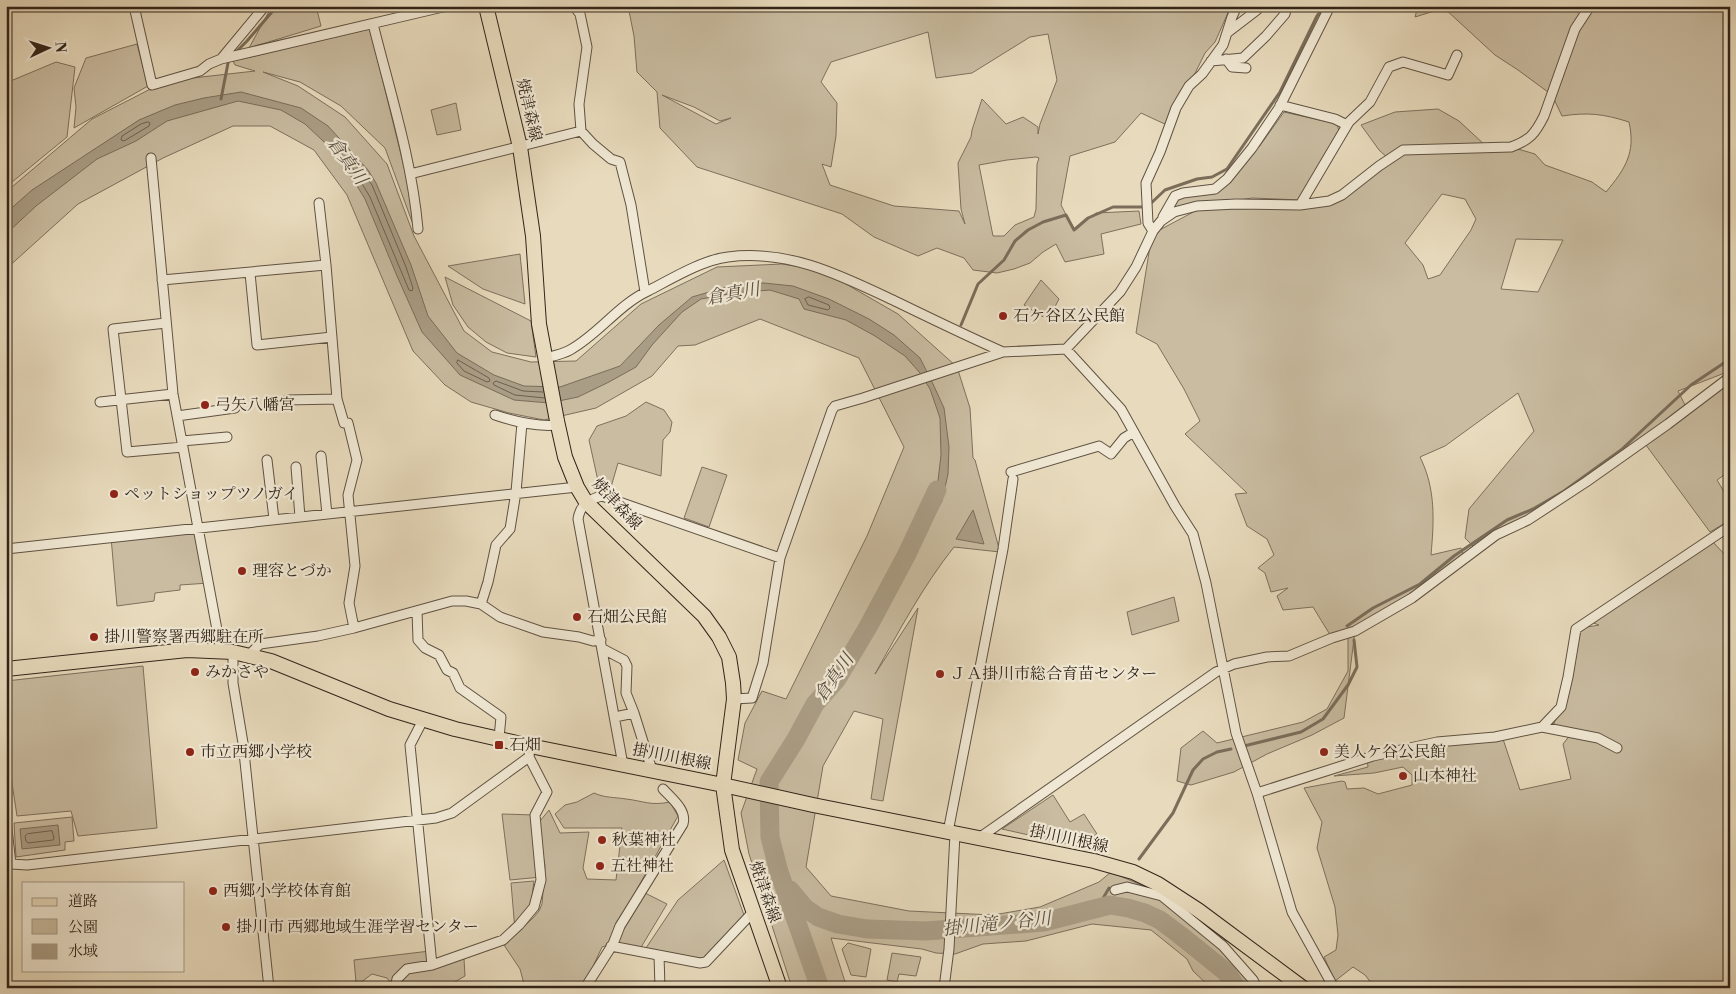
<svg xmlns="http://www.w3.org/2000/svg" width="1736" height="994" font-family="'Libre Bodoni','Noto Serif JP',serif">
<rect width="100%" height="100%" fill="#e8dbbd"/>
<filter id="stains"><feTurbulence type="fractalNoise" baseFrequency=".004" numOctaves="4"/><feColorMatrix values="0 0 0 0 .2 0 0 0 0 .09 0 0 0 0 .02 0 0 0 .5 -.17"/></filter>
<radialGradient id="worn" r=".72"><stop offset=".6" stop-color="#630" stop-opacity="0"/><stop offset="1" stop-color="#630" stop-opacity=".3"/></radialGradient>
<path fill="#c9bca1" stroke="#7d705d" fill-rule="evenodd" d="M272 6H316L321 26 249 48Z
M628 6H1231L1215 42 1205 53 1169 126 1141 113 1115 142 1070 156 1061 205 1074 230 1096 213 1139 211 1141 224 1101 234 1104 254 1065 262 1056 244 1043 252 1030 263 1014 269 997 273 973 270 964 258 937 248 918 256 874 237 842 214 697 167 660 128 657 92 637 72 634 36ZM928 32 936 78 972 73 1030 37 1048 34 1057 80 1040 124 1038 134V127L1023 117 1006 124 982 99 972 130 971 137 958 163 961 209 965 224 959 211 894 206 830 185 822 164 831 167 836 136 837 103 821 82 831 62ZM662 95 694 107 720 121 731 118 716 124ZM1036 157 1039 158 1037 164 1036 209 1034 217 1015 225 1004 236H993L979 165 1007 160Z
M1418 6H1730V371L1678 391 1687 409 1730 377V471L1717 480 1730 502V520L1710 532 1643 441 1478 551 1465 538 1469 509 1534 431 1518 393 1445 446 1420 457C1436 489 1434 521 1431 555L1461 548 1464 556 1412 598 1355 631 1344 718 1312 735 1267 754 1234 772 1191 785 1177 781 1181 748 1203 731 1217 743 1303 722 1327 709 1348 671V634L1332 638 1313 607 1283 610 1277 596 1288 588 1271 592 1265 573 1258 568 1274 555 1267 539 1247 526 1235 494 1247 493 1185 434 1200 421 1184 389 1157 344 1136 333 1152 234 1199 209 1312 208 1351 193 1390 160 1379 150 1361 125 1395 112 1438 109 1459 121 1486 146 1511 147 1535 154 1545 165 1592 182 1606 192C1625 169 1636 153 1629 122 1604 114 1588 112 1562 116L1552 95 1518 70 1495 55 1444 8 1415 17ZM1442 194 1465 199 1476 219 1471 230 1440 275 1428 279 1423 265 1405 243ZM1516 239 1563 240 1538 292 1501 289Z
M370 29 409 187 414 227 385 148 341 106 300 82 263 72 298 86 345 117 387 164 414 236 464 331 492 352 531 362 576 361 641 304 717 267 782 264 807 268 839 280 898 314 957 367 970 408 973 458 975 460 1000 552 954 547C923 586 899 631 875 674L918 608 883 801 871 799 883 719 854 711 823 766 806 867 831 896 909 911 993 915 1040 907 1099 882 1111 872 1148 888 1186 909 1225 940 1233 954 1259 988H1211L1193 971 1187 959 1151 930 1092 924 1026 941 983 944 955 954 936 953 922 949 831 938 847 988H792L749 854 741 813 757 769 738 760 745 723 762 691 786 699 867 536 904 447 859 358 760 319 695 345 678 346 652 376 596 408 544 420 509 413 471 402 445 385 413 351 347 195 314 150 270 126H233L163 158 78 204 6 269V192L92 119 166 81 255 71 235 65 233 61Z
M137 44 148 86 74 128 76 107 74 88 86 58Z
M56 62 75 67 67 137 6 187V80H13Z
M456 103 461 130 437 135 431 110Z
M1284 112 1337 124 1340 135 1301 200 1252 198 1168 211 1183 193 1230 182 1243 166 1246 155 1259 147Z
M520 254 525 304 483 289 448 266Z
M445 277 531 321 536 357 507 353 486 342 468 327 453 305Z
M1041 280 1059 299 1048 320 1024 305Z
M646 402 664 410 672 422 670 432 663 440 661 476 618 463 609 494 600 490 589 440 597 426 626 416Z
M702 467 727 475 709 527 684 518Z
M199 528 209 583 180 585V590L155 593 154 601 117 606 111 537Z
M1710 539 1730 560V988H1375L1365 975 1353 967 1335 981 1324 957 1336 950 1338 935 1335 907 1317 848 1322 822 1304 788 1342 781 1345 782 1347 789 1364 788 1378 794 1412 785V775L1403 767 1374 773 1334 776 1368 767 1367 758 1410 743 1502 736 1520 790 1571 779 1563 744 1571 734 1552 728 1561 707 1576 629 1599 625 1588 621Z
M1174 597 1179 621 1132 635 1127 612Z
M143 666 157 828 78 836 71 811 17 816 6 744V681Z
M594 793C605 798 614 797 626 799 644 801 650 806 670 802L678 816 637 889 667 904 640 949 608 945 602 947 583 988H525L520 969 504 945 534 917 539 911 542 904 545 866 541 844 540 821 549 810 560 833 589 832 583 868 587 879 616 880 622 828H564L555 814 565 805 577 802Z
M1053 795 1070 822 1084 814 1097 834 1090 838 1091 849 1002 829Z
M502 814 535 815 541 877 510 880Z
M72 817 74 841 65 842V850L16 857 14 823Z
M724 860 744 915 708 957 700 960 644 951 678 900Z
M534 881 531 904 515 930 511 883Z
M848 943 871 949 866 977 851 975 842 949Z
M430 951 431 962 405 971 393 986 387 978 372 974 360 983 356 982 354 960Z
M892 953 921 957 916 976 899 974 897 982 887 980Z
M464 959 465 976 453 983H441L437 988H424L420 983 414 988H399L402 979 411 972Z"/>
<path fill="#aa9d85" stroke="#7a6d5a" d="M241 92 301 108 328 126 368 170 376 183 411 265 428 316 457 353 494 375 524 386 560 387 620 366 659 325 692 297 730 286 746 284 764 283 793 286 829 299 869 319 894 335 920 358 933 384 944 408 949 447 948 474 942 501 921 539 908 552 938 481 941 455 940 418 930 389 920 373 905 356 875 336 846 320 804 309 799 299 770 290 734 293 701 299 682 312 652 345 636 367 609 382 578 397 549 403 514 400 460 375 422 332 397 276 365 199 338 155 305 124 281 110 238 101 167 121 136 141 97 159 36 206 6 234V213L32 190 139 120 175 105 204 98Z
M973 510 984 544 956 539Z
M58 825 60 845 22 849 20 829Z
M807 967 828 988H811Z"/>
<g fill="none" stroke-linecap="round" stroke-linejoin="round">
<path stroke="#6e604f" stroke-width="1" d="M148 122 150 123 149 126 124 141 121 140 122 136 141 124Z
M353 164C361 168 367 178 372 185L406 267 413 288 412 291 409 290 370 197 352 167Z
M809 297 829 305 830 308 828 310 808 305 805 299Z
M458 360 489 378 490 381 487 382 464 371 457 363Z
M543 392 523 391 496 381 493 383 494 385 515 395 545 398
M52 831 54 838 53 840 28 843 26 841 25 836 27 834Z"/>
<path stroke="#7a6d5a" stroke-width="3" d="M236 52 247 41 277 6
M221 99 229 58
M961 325 978 284 1004 260 1015 241 1028 230 1043 222 1066 215 1074 230 1088 218 1113 207H1147L1165 190 1197 179 1212 177 1227 169 1280 92 1317 16 1324 6
M1347 626 1373 608 1420 584 1454 556 1507 520 1533 509 1564 491 1621 450 1691 385 1730 359
M1244 746 1301 732 1323 719 1348 685 1357 667 1354 640
M1139 859 1173 813 1193 770 1203 759 1217 752 1231 749
M1098 907 1109 888"/>
<path stroke="#aa9d85" stroke-width="19" d="M790 890 805 908 818 917 838 924 867 929 926 931 1044 922 1110 905 1128 908 1145 913 1160 920 1180 935 1226 972 1237 988
M820 988 779 872 770 837 769 782 796 739 815 704 837 679 868 627 907 554 937 490"/>
<defs>
<path id="minor" d="M134 6 152 85 200 71 209 64 221 59 265 6
M574 6 580 14 587 47 579 104 581 131 593 144 611 159 620 162 631 205 645 292
M373 24C390 92 412 160 418 229
M1227 33 1257 10
M221 59 447 6
M1226 59 1232 67 1246 68
M1211 61 1243 58 1266 36 1285 14 1287 6
M1280 105 1335 119 1347 125
M151 158 173 394 221 651
M410 174 581 131
M319 203 326 265 337 399 344 423H348L357 460 348 495 355 566 349 603 354 628
M1300 205 1349 122 1370 102 1389 67 1403 62 1448 75 1457 55
M1163 217 1175 196 1183 193 1215 189 1227 179 1252 148 1279 108 1330 6
M1153 231 1148 223 1146 183 1160 152 1176 108 1189 86 1202 74 1223 45 1232 17 1237 6
M250 273 257 345 332 337
M162 280 326 265
M166 323 113 329 127 452 183 447
M1066 349 1121 409 1175 506 1193 534 1206 583 1236 733 1257 793 1292 912 1334 988
M545 358C553 356 563 354 570 350 599 334 618 305 648 291 671 279 702 260 728 257 790 249 842 276 897 302 932 319 967 336 1003 352
M287 400 337 399
M100 402 173 394
M495 415C516 422 536 427 558 425
M177 416 235 408
M182 441 227 437
M321 456 327 514
M267 460 274 519
M296 467 300 517
M1011 472 1099 446 1111 454 1124 438 1134 432
M6 549 577 487
M481 604 488 582 496 545 510 529 516 492 522 423
M417 611 418 640 425 648 439 655 447 670 453 673 460 688 501 717 499 738
M603 649 624 660 627 666 626 693 634 713 652 770
M233 652V683L243 743 269 988
M248 656 260 644 318 636 354 628 452 601H466L481 604 500 617 543 632 579 637 593 641 601 640
M734 699 752 698 763 663 780 558 832 410 835 406 863 398 1003 352 1066 349 1120 292 1136 267 1153 231 1161 221 1174 212 1197 206 1236 204 1300 205 1329 201 1342 195 1379 166 1403 150 1511 147C1530 140 1535 134 1544 116L1575 29 1590 6
M615 717 634 713
M423 720 410 745 432 965
M1542 727 1561 707 1568 677 1576 629 1730 526
M623 765 578 519C580 505 589 499 602 496L780 558
M1257 793 1373 756 1437 742 1495 737 1542 727 1598 738 1617 748
M6 820 11 864 27 865 436 818 452 813 529 757 530 746
M948 832 1003 549 1013 479
M979 838 1216 672 1234 664 1267 657 1289 656 1332 638 1355 631 1412 598 1496 535 1528 520 1586 482 1668 424 1730 377
M1115 890 1127 887 1162 896 1223 946 1253 980 1257 988
M611 946 700 963 706 962 753 912
M659 955 660 988
M395 988 397 979 407 969 432 965 503 940 519 925 534 907 541 880 535 815 547 792 529 757
M585 988 613 944 620 926 683 824C687 810 672 799 663 789
M944 988 949 949 955 834"/>
<path id="primary" d="M486 6 520 147 533 236 539 324 557 421 565 457 577 487 586 502 704 616 719 637 729 657 733 683 734 699 723 785 732 850 780 988
M6 669 187 650 233 652 271 661 389 709 455 729 530 746 723 785 813 805 1094 861 1133 872 1158 884 1198 910 1303 988"/>
</defs>
<use href="#minor" stroke="#5f5242" stroke-width="11"/>
<use href="#primary" stroke="#312419" stroke-width="16"/>
<use href="#minor" stroke="#f0e8d4" stroke-width="9"/>
<use href="#primary" stroke="#e8dbbd" stroke-width="14"/>
</g>
<g fill="#8f2418" stroke="#f0e8d4" stroke-width="2">
<circle cx="1003" cy="316" r="5"/>
<circle cx="205" cy="405" r="5"/>
<circle cx="114" cy="494" r="5"/>
<circle cx="242" cy="571" r="5"/>
<circle cx="577" cy="617" r="5"/>
<circle cx="94" cy="637" r="5"/>
<circle cx="195" cy="672" r="5"/>
<circle cx="940" cy="674" r="5"/>
<rect x="494" y="740" width="10" height="10" rx="2.5"/>
<circle cx="190" cy="752" r="5"/>
<circle cx="1324" cy="752" r="5"/>
<circle cx="1403" cy="776" r="5"/>
<circle cx="602" cy="840" r="5"/>
<circle cx="600" cy="866" r="5"/>
<circle cx="213" cy="891" r="5"/>
<circle cx="226" cy="927" r="5"/>
</g>
<g text-anchor="middle" dominant-baseline="central" stroke-width="4.5" stroke-linejoin="round" paint-order="stroke">
<g font-size="16" fill="#312419" stroke="#f0e8d4">
<text transform="translate(529 110) rotate(77)">焼津森線</text>
<text transform="translate(617 504) rotate(47)">焼津森線</text>
<text transform="translate(672 757) rotate(11)">掛川川根線</text>
<text transform="translate(1069 839) rotate(12)">掛川川根線</text>
<text transform="translate(765 892) rotate(71)">焼津森線</text>
</g>
<g font-size="16" fill="#312419" stroke="#f0e8d4" text-anchor="start">
<text x="1013" y="316">石ケ谷区公民館</text>
<text x="215" y="405">弓矢八幡宮</text>
<text x="124" y="494">ペットショップツノガイ</text>
<text x="252" y="571">理容とづか</text>
<text x="587" y="617">石畑公民館</text>
<text x="104" y="637">掛川警察署西郷駐在所</text>
<text x="205" y="672">みかさや</text>
<text x="950" y="674">ＪＡ掛川市総合育苗センター</text>
<text x="509" y="745">石畑</text>
<text x="200" y="752">市立西郷小学校</text>
<text x="1334" y="752">美人ケ谷公民館</text>
<text x="1413" y="776">山本神社</text>
<text x="612" y="840">秋葉神社</text>
<text x="610" y="866">五社神社</text>
<text x="223" y="891">西郷小学校体育館</text>
<text x="236" y="927">掛川市 西郷地域生涯学習センター</text>
</g>
<g font-size="18" font-style="italic" fill="#5b4e3f" stroke="#f0e8d4">
<text transform="translate(347 161) rotate(54)">倉真川</text>
<text transform="translate(733 294) rotate(-10)">倉真川</text>
<text transform="translate(834 678) rotate(-55)">倉真川</text>
<text transform="translate(997 924) rotate(-6)">掛川滝ノ谷川</text>
</g>
</g>
<rect width="1736" height="994" fill="none" stroke="#e8dbbd" stroke-width="25"/>
<rect x="8" y="8" width="1721" height="979" fill="none" stroke="#312419" stroke-width="2.5"/>
<rect x="12" y="12" width="1711" height="969" fill="none" stroke="#312419"/>
<rect x="22" y="882" width="162" height="90" fill="#f0e8d4" stroke="#a49a89"/>
<rect x="32" y="898" width="25" height="8" fill="#e8dbbd" stroke="#a49a89"/>
<text x="68" y="906" font-size="15" fill="#312419">道路</text>
<rect x="32" y="919" width="25" height="15" fill="#c9bca1" stroke="#a49a89"/>
<text x="68" y="932" font-size="15" fill="#312419">公園</text>
<rect x="32" y="944" width="25" height="15" fill="#aa9d85" stroke="#a49a89"/>
<text x="68" y="956" font-size="15" fill="#312419">水域</text>
<g transform="translate(48 48) rotate(86)" stroke="#f0e8d4" stroke-width="4" paint-order="stroke">
<path d="M0-4L9 19L0 12L-9 19Z" fill="#312419"/>
<text y="-8" font-size="14" font-weight="bold" text-anchor="middle" fill="#312419">N</text>
</g>
<rect width="100%" height="100%" filter="url(#stains)"/>
<rect width="100%" height="100%" fill="url(#worn)"/>
</svg>
